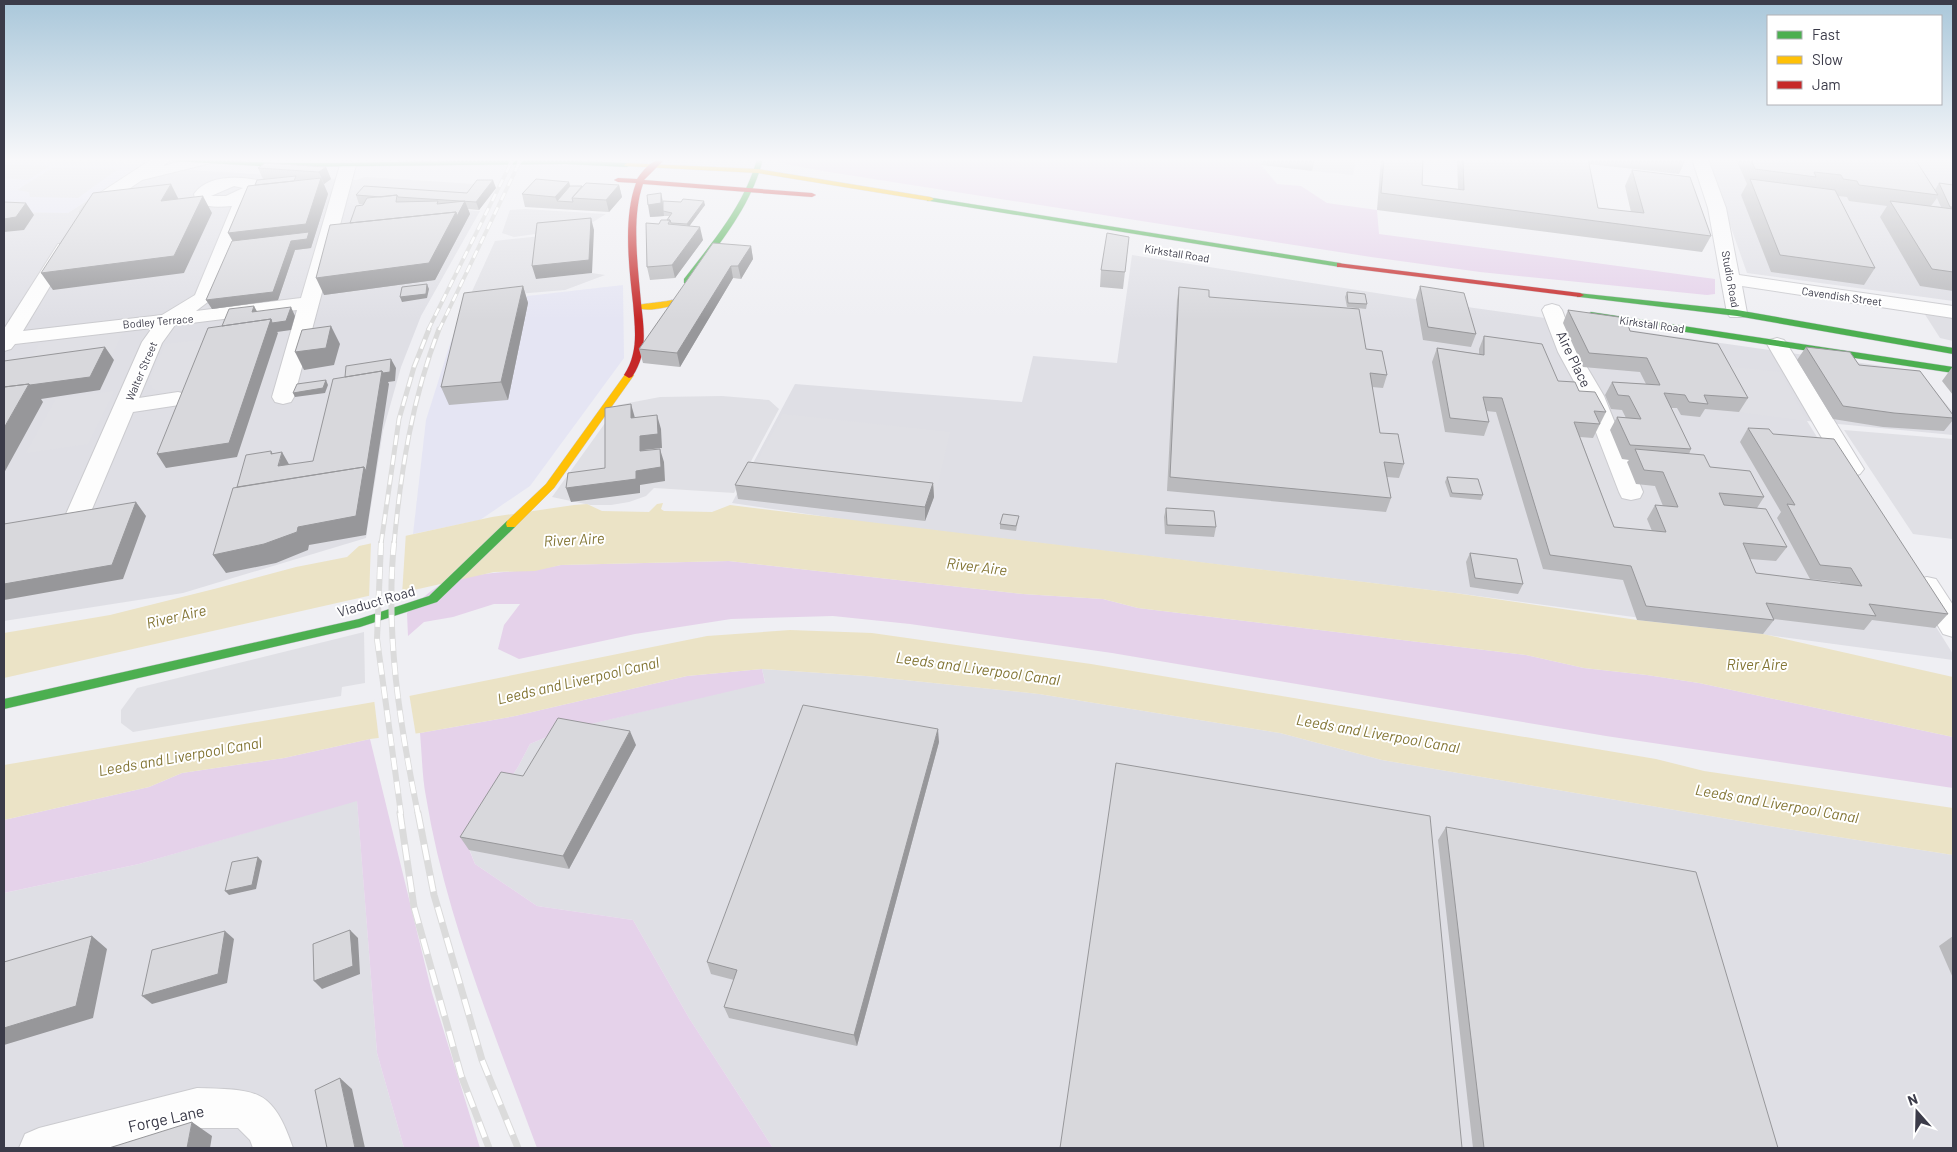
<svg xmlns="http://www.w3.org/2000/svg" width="1957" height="1152" font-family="Barlow,sans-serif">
<rect width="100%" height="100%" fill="#efeff3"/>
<path fill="#e5e5f3" d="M4 159H16L142 164 68 213 4 212Z
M623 285 624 358 530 486 480 520 413 534 426 420 450 344 467 303Z"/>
<path fill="#dfdfe5" d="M1707 159H1953V301L1747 273Z
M139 167 356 180 350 203 480 211 421 316 401 367 383 431 366 538 183 593 4 621V212L68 213Z
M1132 255 1460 306 1918 371 1953 412V435L1807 421 1953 654V660L1455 593 855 521 732 503 795 384 1022 402 1033 356 1117 363Z
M762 669 866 676 1039 694 1280 733 1382 760 1769 826 1953 855V1148H773L689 1018 633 920 537 906 475 864 467 843 518 767 530 744 561 731 765 682Z
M357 800 377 1053 404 1148H4V893L139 864Z"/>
<path fill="#e5d2ea" d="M1262 159 1261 165 1277 184 1301 186 1327 203 1377 210 1379 234 1715 279V294L1707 295 1480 272 1371 257 829 172 790 165 773 160Z
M729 561 1023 594 1103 599 1138 608 1526 655 1584 668 1647 675 1699 683 1953 737V788L1606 736 1112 653 910 624 833 616 731 619 635 634 519 659 498 649 504 625 520 604H494L453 617 424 622 408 636 407 613C417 604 430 589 443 584 480 569 522 574 561 565Z
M762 669 765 683 561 731 530 744 518 767 467 844 475 864 537 906 633 920 689 1018 773 1148H537C495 1034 446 919 426 797 422 776 422 754 420 733L515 716 687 676Z
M370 739 432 993 480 1148H404L377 1053 357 801 139 864 4 893V820L149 787 182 773 284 758Z"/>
<path fill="#e0e0e5" d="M1314 159H1356L1353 175 1312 171Z
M4 166 6 165 50 166 28 180 4 178Z
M52 168 118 169 78 198 30 197 29 192 17 190Z
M365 177 475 184 470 201 368 194 359 204 350 203 356 180Z
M169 184H193L197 185 194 189H204L199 193 184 194 182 200 131 191Z
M525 209 606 214 585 227 514 237 502 233 510 210Z
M541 236 536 279 592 273 605 275 565 290 469 298 495 241Z
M1924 313 1953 317V341L1940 338Z
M102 332V335L123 332 111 357 24 370 39 344Z
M217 338 187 392H161L153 389 150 384 151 377 165 344Z
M1714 365 1780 372 1807 421 1739 412Z
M114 391 88 444 26 453 56 399Z
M722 396 769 400 779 409 734 493 654 488 646 496 629 502 611 505H590L552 497 618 405 660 397Z
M783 414 950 432 935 496 750 474Z
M1844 430 1953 439V539L1913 534Z
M1567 436 1613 438 1636 484 1655 486 1670 521 1658 546 1607 541Z
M364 632 365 683 342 687 341 696 133 732 121 723V710L137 688Z"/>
<path fill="#ebe3c6" d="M663 503 661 509 664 511 712 512 730 505 1455 593 1637 620 1763 634 1953 677V737L1699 683 1647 675 1584 668 1526 655 1138 608 1103 599 1023 594 729 561 561 565 535 571 494 572 405 592 368 596 4 678V633L110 615 218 588 296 567 347 557 359 546 492 517 574 505 587 504 602 511 649 512 657 504Z
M790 630 872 633 1091 664 1656 759 1704 771 1953 808V855L1769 826 1382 760 1280 733 1039 694 866 676 762 669 687 676 515 716 420 733 370 739 284 758 182 773 149 787 4 820V765L409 696 707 636Z"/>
<path fill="#efeff3" d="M406 532 402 595 369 599 371 541Z
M409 693 416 736 379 740 374 699Z"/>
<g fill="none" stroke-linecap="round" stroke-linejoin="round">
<defs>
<path id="street" d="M152 159H171L163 166 190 159H217L215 162 142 180 101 208 95 216H83L80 212 89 200Z
M1692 159H1708L1726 208 1739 275 1953 306V318L1742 286 1747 313 1744 317H1730L1727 313 1708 208Z
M348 160 356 165 294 397 291 402 283 404 275 402 272 397 297 310 175 325 162 343 139 398 178 392 186 394 189 399 186 404 133 412 90 514 87 520 78 522 69 520 66 514 142 342 152 328 15 344 11 349 4 351V329L58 244H70L73 248 23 331 162 315 195 295 232 206C220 207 208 208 196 202L194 194C207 175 237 176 257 180L260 189 246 201 250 206 213 298 196 311 301 298 340 165ZM234 186 243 188 226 196H211Z
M1552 304 1559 306 1562 310 1578 352 1604 396 1643 492 1640 498 1631 500 1622 498 1619 492 1582 396 1558 352 1542 310 1545 306Z
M1777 338 1784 340 1787 344 1864 469 1860 474 1852 477 1844 474 1840 469 1767 344 1770 340Z
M1927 577 1936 579 1953 605V637L1943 634 1914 586 1918 579Z
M197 1088C256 1090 272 1087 293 1148H253L250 1140 238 1128H197L116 1148H19L25 1134 39 1128Z"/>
<path id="fast" d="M169 159C205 159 242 162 278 163 395 164 511 157 627 163L630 165 627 167 566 164 277 167 172 161Z
M757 159H763C751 207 719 244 690 283H684V279C713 241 744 206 757 159Z
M927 197 1340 263 1344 265 1340 267 930 201H927Z
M1577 293 1737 310 1953 348V354L1737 316 1580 297H1577Z
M1591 312 1953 367V373L1588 317 1587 315Z
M511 520 515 521 516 524 515 527 437 602 360 627 4 709V699L359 619 429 596 507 521Z"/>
<path id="slow" d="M627 163 758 169 930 197 934 199 930 201 758 173 625 166 624 165Z
M672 300 675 301V305C663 308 644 313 634 306 637 304 665 302 672 300Z
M629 372 634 375 554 488 515 527H507L506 524 507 521 546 484 626 373Z"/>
<path id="jam" d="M665 159 644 180 812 193 816 195 812 197 643 184C631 218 638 267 641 303 644 330 648 353 632 377L629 378 624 375C639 352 635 329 633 303 629 267 623 218 636 183L618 182 614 180 618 178 637 179C644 169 652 159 665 159Z
M1337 263 1580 293 1584 295 1580 297 1340 267H1337Z"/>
</defs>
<use href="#street" stroke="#cbcbcf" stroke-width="2"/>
<use href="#fast" stroke="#cccbd5" stroke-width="1"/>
<use href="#slow" stroke="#cccbd5" stroke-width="1"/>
<use href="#jam" stroke="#cccbd5" stroke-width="1"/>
<use href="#street" fill="#fdfdfd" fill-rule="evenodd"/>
<use href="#fast" fill="#4caf50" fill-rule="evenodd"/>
<use href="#slow" fill="#ffc107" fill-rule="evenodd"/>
<use href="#jam" fill="#c62828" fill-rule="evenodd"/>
<defs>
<path id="rail-far3" d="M428 330 513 159
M439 330 521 159"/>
<path id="rail-far2" d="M381 544 399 419 414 367 429 329
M394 544C401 470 412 399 439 329"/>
<path id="rail-far1" d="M381 543 377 639 401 814
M394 543C385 633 400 726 418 814"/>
<path id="rail" d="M400 813 414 907 461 1075 489 1148
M418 813 434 895 482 1060 518 1148"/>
</defs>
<use href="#rail-far3" stroke="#dbdbdb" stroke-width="4"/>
<use href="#rail-far2" stroke="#dbdbdb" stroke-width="5"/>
<use href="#rail-far1" stroke="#dbdbdb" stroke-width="6"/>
<use href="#rail" stroke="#dbdbdb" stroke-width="7"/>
<use href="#rail-far3" stroke="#fff" stroke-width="2.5" stroke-dasharray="8" stroke-linecap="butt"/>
<use href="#rail-far2" stroke="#fff" stroke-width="3" stroke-dasharray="10" stroke-linecap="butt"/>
<use href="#rail-far1" stroke="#fff" stroke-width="4.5" stroke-dasharray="12" stroke-linecap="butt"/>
<use href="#rail" stroke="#fff" stroke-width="5" stroke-dasharray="16" stroke-linecap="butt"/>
</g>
<path fill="#bababd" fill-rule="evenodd" d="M1262 159H1315L1312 171 1261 165Z
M1381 159H1423L1422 185 1458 189 1457 159H1686L1679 174 1589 164 1598 208 1631 212 1625 186 1632 170 1711 236 1702 252 1377 210Z
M1736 159H1915L1935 190 1939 183 1953 185V291L1920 286 1880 217 1887 206 1849 201 1847 197 1838 196 1875 268 1864 285 1771 272 1741 195 1747 184ZM1937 198 1941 207 1931 206Z
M326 167 331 179 324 184 328 194 311 248 295 250 278 300 212 309 232 241 255 185 263 179 258 168Z
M569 182 570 186H582L619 185 622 197 609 212 525 207 522 194Z
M496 188 479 210 468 209 470 214 435 280 324 295 364 204H359L356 195 467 193Z
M661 193 663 201 705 205 689 226 703 240 675 278 650 280 647 267 659 224 667 220 669 216H664L650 217Z
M1129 237 1123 289 1100 287 1101 270Z
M751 246 753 259 741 279 733 278 680 367 643 363 639 349Z
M523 286 528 303 508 400 449 405 441 387Z
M1420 286 1476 334 1471 347 1423 340 1416 299Z
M1179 287 1366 349 1387 375 1383 388 1372 387 1380 433 1404 464 1399 478 1387 477 1391 498 1386 512 1167 491 1177 300Z
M1347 292 1367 304 1366 309 1347 307 1345 297Z
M1568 310 1630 331 1748 398 1739 412 1705 409 1700 417 1681 415 1677 408H1671L1691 449 1689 454 1710 467 1764 497 1757 508 1787 547 1776 561 1750 559 1756 573 1841 584 1840 582 1810 579 1777 518 1781 512 1740 442 1748 428 1773 434 1948 614 1935 628 1872 620 1864 630 1774 619V620L1763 634 1637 620 1623 580 1543 569 1496 412 1486 411 1489 422 1484 436 1445 432 1432 362 1437 348 1479 354V349L1484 336 1558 381 1579 391 1606 412 1593 438 1580 437 1614 527 1652 531 1647 519 1655 505 1663 506 1655 486 1636 484 1627 462 1629 460 1622 459 1610 430 1617 417 1626 418 1622 410 1611 409 1605 395 1612 382 1646 384 1640 372 1583 367 1563 323Z
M1806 347 1859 365 1953 415V420L1944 431 1883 427 1833 419 1797 360Z
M1953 366V395L1942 381Z
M1447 477 1483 495 1481 500 1450 497 1445 482Z
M933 483 934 497 925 521 738 499 735 485Z
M1166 508 1216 527 1214 537 1165 534 1164 517Z
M1018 521 1016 531 1000 529V524Z
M1470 553 1523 584 1518 594 1470 587 1466 562Z
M939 742 857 1046 729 1018 724 1007 734 980 711 974 707 962Z
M636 745 569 869 469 850 460 837 523 776Z
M1446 827 1778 1148H1473L1438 840Z
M1953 936V978L1939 946Z"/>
<path fill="#97979a" d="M326 167 331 179 324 184 319 172Z
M321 178 328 194 311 248 295 250 278 300 212 309 206 300 237 249 228 233Z
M493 180 496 188 479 210 476 202Z
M569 182 572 194 557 201 555 197Z
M171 184 179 200 161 201Z
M619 185 622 197 609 212 606 200Z
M661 193 663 205 664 216 650 217 648 205Z
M203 196 212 213 184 273 53 290 41 273Z
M465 201 470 214 435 280 324 295 316 278 456 212Z
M704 201 705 205 688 228 687 224Z
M26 203 34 215 24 230 4 232V219Z
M591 218 594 230 592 273 536 279 532 266Z
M700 227 703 240 675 278 672 265Z
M751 246 753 259 741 279 738 266Z
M731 266 733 278 680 367 677 353Z
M427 284 429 289 427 298 402 302 400 297Z
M523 286 528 303 508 400 501 382Z
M254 306 259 315 252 312Z
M291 307 295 316 291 330 277 332 278 333 237 457 166 468 157 454 271 319Z
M331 326 340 344 334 365 304 370 295 352Z
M105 347 114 360 100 390 41 399 43 402 4 473V428L29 384Z
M391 359 396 368 395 381 388 382 389 384 366 535 309 545 308 550 276 563 226 573 213 555 298 527 363 471 382 371Z
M326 380 328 385 325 393 295 397 293 393Z
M631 404 635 418H631Z
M657 415 661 429 662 448 644 450V465L640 451V436Z
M660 449 664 462 665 481 640 485V493L571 502 566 488 636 471Z
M271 451 279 464 282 452 290 466 286 480 271 454Z
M933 483 934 497 925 521V507Z
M136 502 146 516 123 579 4 600V584Z
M938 729 939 742 857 1046 854 1035Z
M630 731 636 745 569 869 563 856Z
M258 857 262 861 256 889 229 895 225 891Z
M350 930 358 938 360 974 322 989 314 981Z
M225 931 234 939 227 983 152 1004 142 996Z
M92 936 107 949 93 1018 4 1045V1028Z
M340 1078 352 1089 365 1148H355Z
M192 1122 212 1136 210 1148H187Z"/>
<path fill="#d8d8dc" stroke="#97979a" d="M1384 159H1423L1422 185 1464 190 1463 159H1588L1598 208 1644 213 1632 170 1690 177 1711 236 1381 193Z
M1751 159H1915L1938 195 1859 185 1857 181 1843 179 1841 175 1814 172 1816 177 1755 169Z
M265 163 326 167 319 172 258 168Z
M296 176 294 181 255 185 257 180Z
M321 178 306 224 228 233 248 186Z
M536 179 569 182 555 197 522 194Z
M1750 179 1835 190 1875 268 1780 255Z
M477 180H493L476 202 398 197 397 195 381 197 356 195 364 186 467 193Z
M586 183 619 185 606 200 572 198Z
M1939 183 1953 185V207H1950Z
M171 184 161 201 203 196 174 256 41 273 93 193Z
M570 186H582L572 198 573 202 557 201Z
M661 193V203L648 205 647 195Z
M397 195 396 202 438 201 437 204 465 201 457 216 456 212 350 223 356 206 363 205 367 198Z
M683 199 704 201 687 224 671 223 670 220H667L672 213 663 211V201L681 202Z
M1890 201 1953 209V272L1932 269Z
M4 202 26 203 16 217 4 219Z
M456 212 429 263 316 278 330 225Z
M591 218 589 260 532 266 537 223Z
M661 220H670L668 224 700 227 672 265 647 267 646 223 659 224Z
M309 232 307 239 291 241 273 292 206 300 232 241Z
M1107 233 1129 237 1125 272 1101 270Z
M713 243 751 246 738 266H731L677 353 639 349Z
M427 284 426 294 400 297 402 287Z
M523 286 501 382 441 387 464 293Z
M1420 286 1464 293 1476 334 1428 327Z
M1179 287 1209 290V297L1359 309 1366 349 1382 351 1387 375 1370 373 1380 433 1398 434 1404 464 1384 462 1391 498 1170 477Z
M1347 292 1365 294 1367 304 1348 303Z
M254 306 252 312 291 307 286 321 272 323 271 319 222 326 229 309Z
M1568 310 1626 318 1630 331 1718 344 1748 398 1704 395 1708 404 1689 402 1685 395 1664 393 1691 449 1630 445 1617 417 1641 419 1629 396 1618 395 1612 382 1660 385 1647 358 1589 353Z
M271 319 229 443 157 454 208 328Z
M331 326 326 348 295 352 302 330Z
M1484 336 1542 344 1558 381 1575 382 1579 391 1595 392 1606 412 1594 411 1600 424 1574 422 1614 527 1666 532 1655 505 1678 507 1663 472 1644 470 1635 449 1704 455 1710 467 1750 471 1764 497 1719 493 1724 505 1766 509 1787 547 1743 543 1756 573 1862 586 1851 568 1820 565 1787 504 1795 505 1748 428 1769 429 1773 434 1834 439 1948 614 1869 604 1876 616 1766 603 1774 620 1646 606 1631 566 1550 555 1502 398 1483 397 1489 422 1450 418 1437 348 1484 355Z
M105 347 90 377 30 385 29 384 4 387V361Z
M1806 347 1850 352 1859 365 1920 371 1953 415V418L1894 413 1843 406Z
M391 359 390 372 383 373 382 371 345 377 346 366Z
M382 371 366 471 364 467 237 487 246 455 271 451V454L282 452 278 466 313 461 333 379Z
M326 380 323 388 293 393 297 384Z
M29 384 4 428V387Z
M631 404V418L657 415 658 434 640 436V451L660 449 661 467 636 471V479L566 488 568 473 605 468V408Z
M748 462 933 483 925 507 735 485Z
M364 467 356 516 298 527 297 532 264 544 213 555 233 488Z
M1447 477 1478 479 1483 495 1452 493Z
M136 502 112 565 4 584V524Z
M1166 508 1214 511 1216 527 1167 525Z
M1003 514 1019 516 1016 526 1000 524Z
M1470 553 1517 559 1523 584 1475 578Z
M803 705 938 729 854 1035 724 1007 737 970 707 962Z
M558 718 630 731 563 856 460 837 501 772 523 776Z
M1116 763 1430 816 1462 1148H1060Z
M1446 827 1696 872 1778 1148H1484Z
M258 857 252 885 225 891 232 862Z
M350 930 353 966 314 981 313 944Z
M225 931 218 974 142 996 152 950Z
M92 936 76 1006 4 1028V962Z
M340 1078 355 1148H327L315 1090Z
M192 1122 187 1148H109Z"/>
<linearGradient id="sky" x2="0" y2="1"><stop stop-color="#a9c7da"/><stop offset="0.5" stop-color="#f8f8fa"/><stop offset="1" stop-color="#f8f8fa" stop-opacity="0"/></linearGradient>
<rect width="1957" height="320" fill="url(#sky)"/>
<g text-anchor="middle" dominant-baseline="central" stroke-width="4" stroke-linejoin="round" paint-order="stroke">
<g font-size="11" fill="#3b3b49" stroke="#fff">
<text transform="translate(1177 253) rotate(9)">Kirkstall Road</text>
<text transform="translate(1731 279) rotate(80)">Studio Road</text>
<text transform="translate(1842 296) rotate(8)">Cavendish Street</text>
<text transform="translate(158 321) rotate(-5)">Bodley Terrace</text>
<text transform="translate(1652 324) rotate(8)">Kirkstall Road</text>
<text transform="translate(141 371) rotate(-67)">Walter Street</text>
</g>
<g font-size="14" fill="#3b3b49" stroke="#fff">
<text transform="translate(1574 359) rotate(64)">Aire Place</text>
<text transform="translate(376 601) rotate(-16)">Viaduct Road</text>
</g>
<g font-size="15" font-style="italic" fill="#837534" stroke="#fff">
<text transform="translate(574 539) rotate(-3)">River Aire</text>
<text transform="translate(977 566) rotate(7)">River Aire</text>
<text transform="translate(176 616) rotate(-13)">River Aire</text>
<text x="1757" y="664">River Aire</text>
<text transform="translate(978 668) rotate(8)">Leeds and Liverpool Canal</text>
<text transform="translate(578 680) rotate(-13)">Leeds and Liverpool Canal</text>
<text transform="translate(1378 733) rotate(10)">Leeds and Liverpool Canal</text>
<text transform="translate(180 756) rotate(-10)">Leeds and Liverpool Canal</text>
<text transform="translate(1777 803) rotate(10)">Leeds and Liverpool Canal</text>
</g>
<g font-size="16" fill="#3b3b49" stroke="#fff">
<text transform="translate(166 1118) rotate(-12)">Forge Lane</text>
</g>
</g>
<rect width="1957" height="1152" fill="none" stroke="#3b3b49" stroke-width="10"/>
<rect x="1767" y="15" width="175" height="90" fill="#ffffff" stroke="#b1b1b6"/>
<rect x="1777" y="31" width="25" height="8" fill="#4caf50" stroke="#b1b1b6"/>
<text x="1812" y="40" font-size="15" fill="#3b3b49">Fast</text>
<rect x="1777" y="56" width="25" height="8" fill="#ffc107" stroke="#b1b1b6"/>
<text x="1812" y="65" font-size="15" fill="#3b3b49">Slow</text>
<rect x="1777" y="81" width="25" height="8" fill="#c62828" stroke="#b1b1b6"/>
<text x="1812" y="90" font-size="15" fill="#3b3b49">Jam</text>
<g transform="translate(1917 1112) rotate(340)" stroke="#ffffff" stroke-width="4" paint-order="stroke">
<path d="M0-4L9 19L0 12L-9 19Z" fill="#3b3b49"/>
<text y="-8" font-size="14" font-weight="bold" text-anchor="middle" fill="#3b3b49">N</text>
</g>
</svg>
